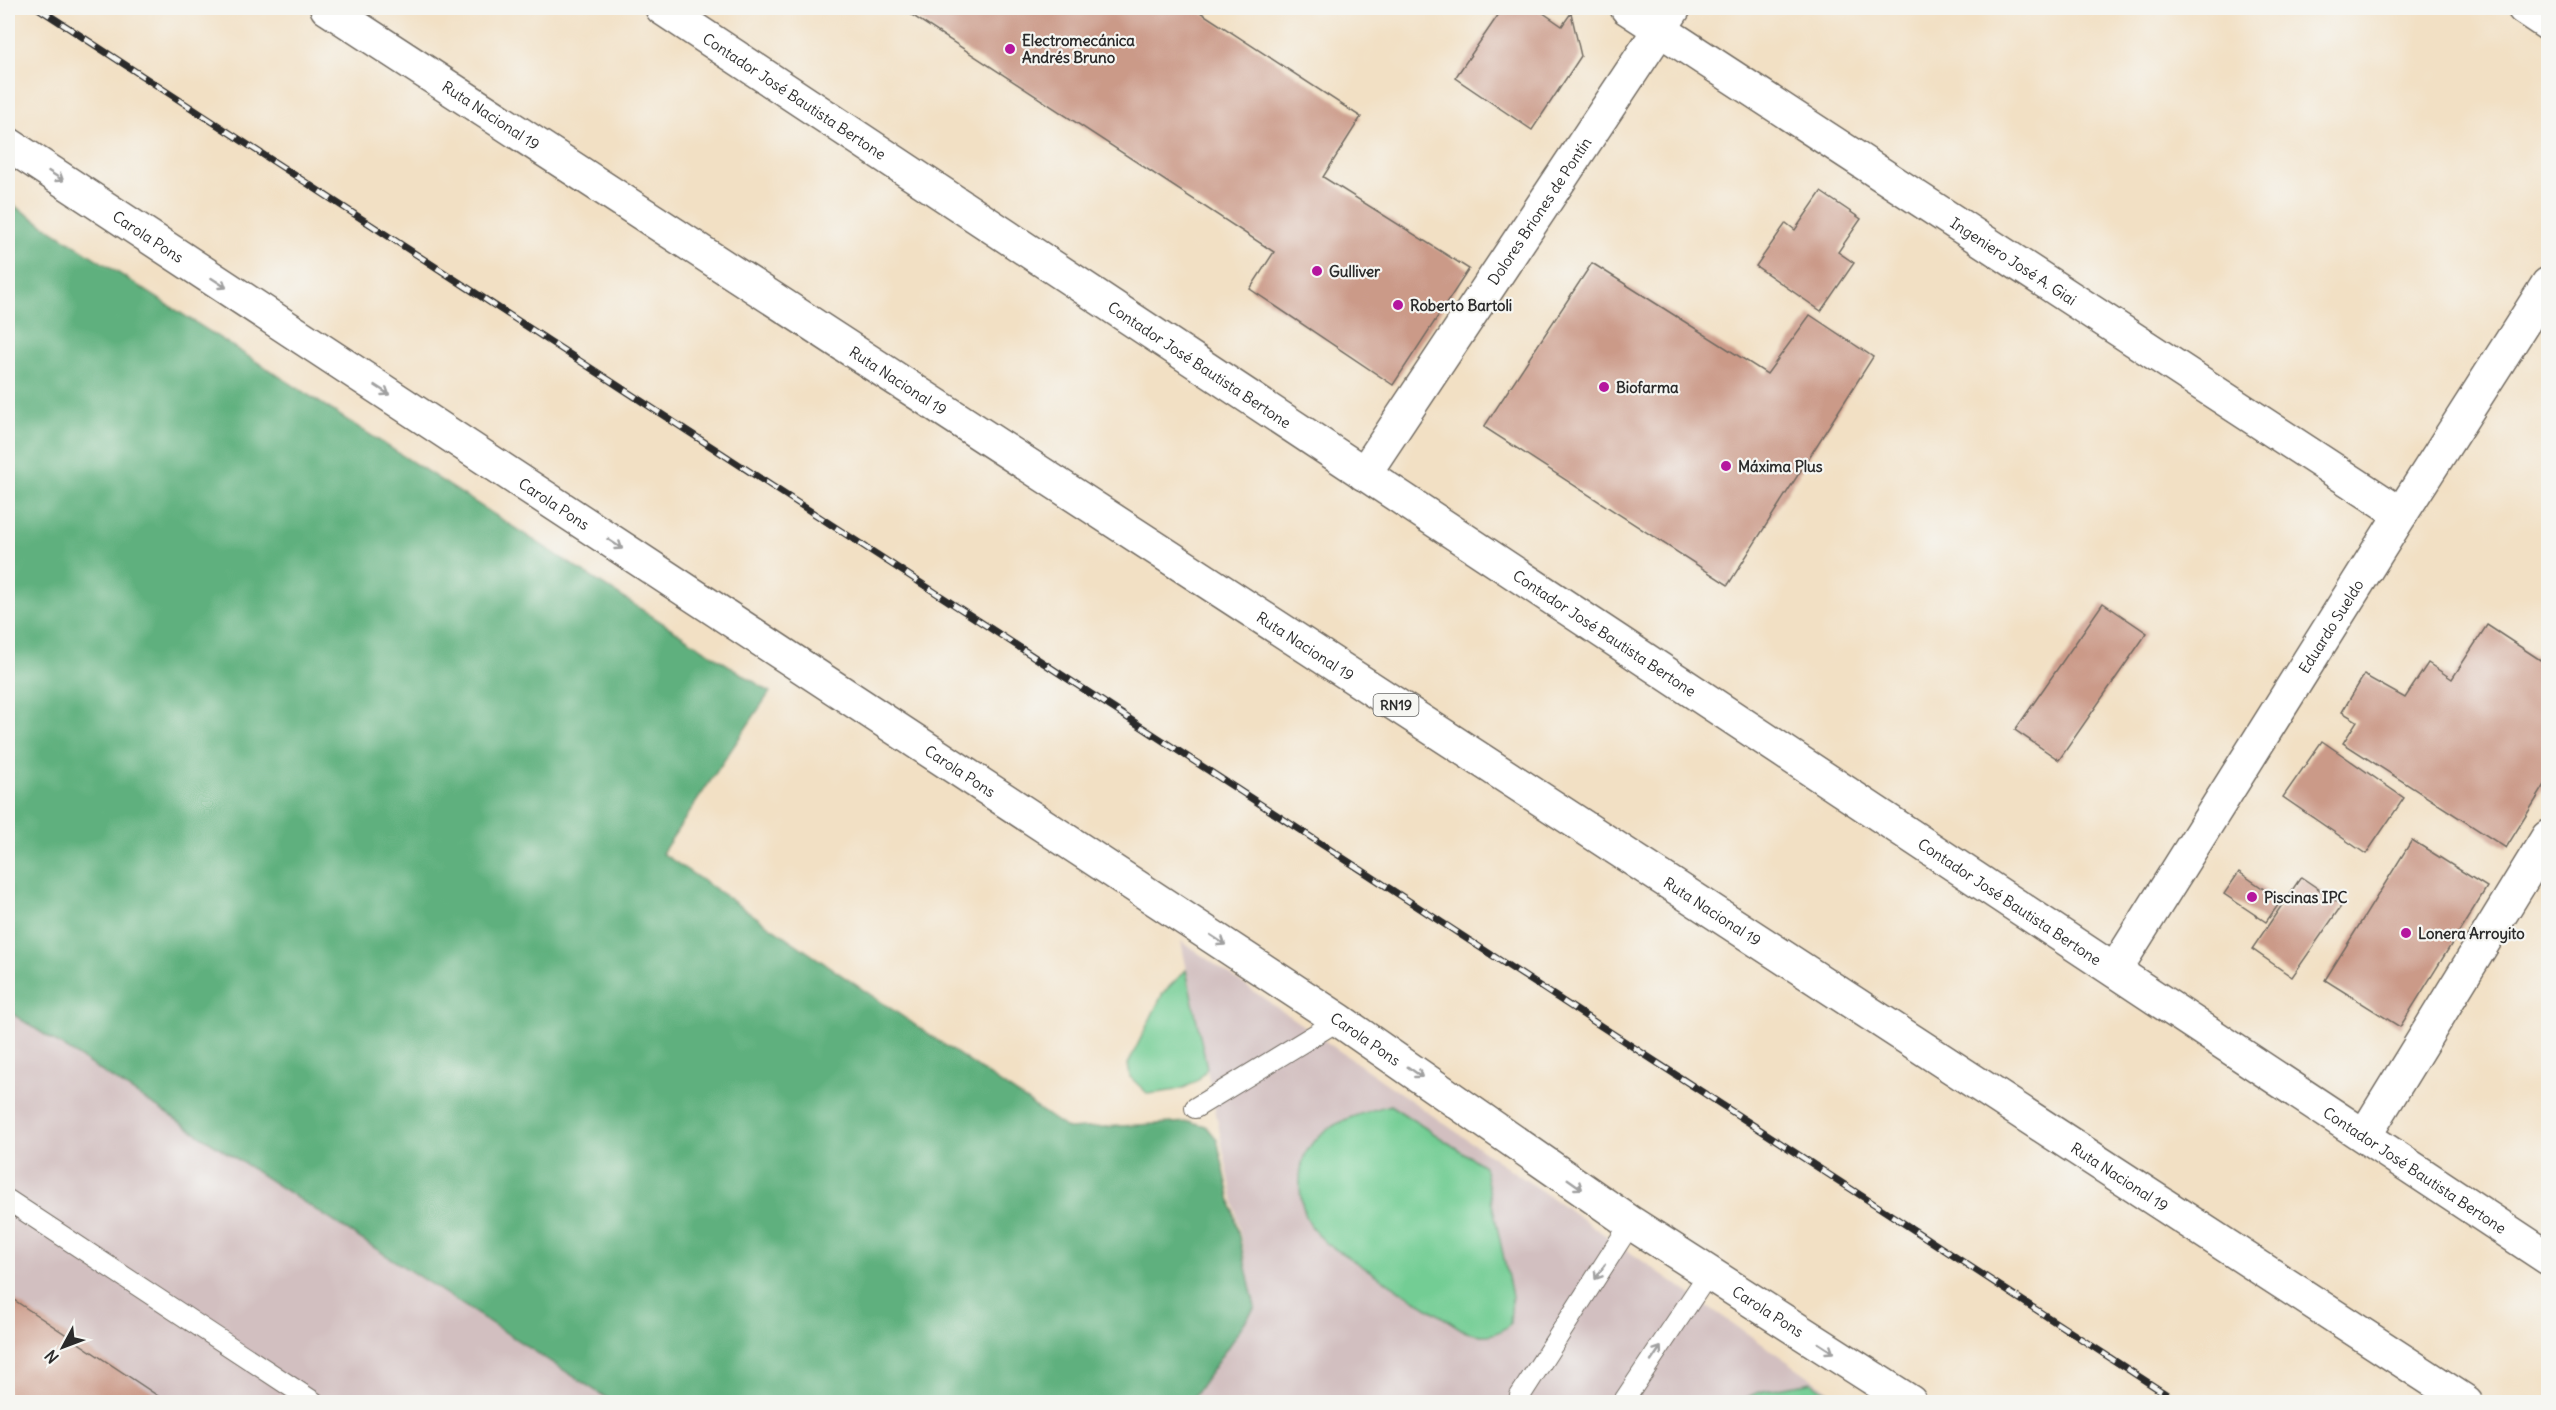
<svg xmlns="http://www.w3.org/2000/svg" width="2556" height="1410" font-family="Delius,sans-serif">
<rect width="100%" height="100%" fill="#f6f6f2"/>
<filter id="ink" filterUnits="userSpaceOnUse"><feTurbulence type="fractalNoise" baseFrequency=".0167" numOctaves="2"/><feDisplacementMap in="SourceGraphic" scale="12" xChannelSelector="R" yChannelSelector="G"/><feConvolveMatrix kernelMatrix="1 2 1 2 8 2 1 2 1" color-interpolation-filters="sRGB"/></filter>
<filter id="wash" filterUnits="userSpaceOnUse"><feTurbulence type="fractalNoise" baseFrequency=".008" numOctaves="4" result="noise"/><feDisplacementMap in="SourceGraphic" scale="24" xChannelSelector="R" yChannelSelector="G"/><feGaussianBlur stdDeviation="1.35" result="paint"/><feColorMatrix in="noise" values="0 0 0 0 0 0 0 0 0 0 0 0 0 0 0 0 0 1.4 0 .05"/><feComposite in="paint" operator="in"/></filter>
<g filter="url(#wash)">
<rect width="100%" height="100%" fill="#f2e0c4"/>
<path fill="#d2bfc0" d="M1181 941 1846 1402H1190L1255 1307Z
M8 1011 613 1402H8Z"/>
<path fill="#73cd94" stroke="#4f7c60" stroke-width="1.5" d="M1186 970 1207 1068C1195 1091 1170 1091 1148 1094L1130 1077 1128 1064 1163 993Z
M1390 1105 1484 1166 1512 1296 1510 1324C1495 1337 1484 1337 1466 1332L1327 1244C1321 1237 1313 1230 1309 1223 1297 1199 1295 1160 1315 1140 1334 1120 1365 1112 1390 1105Z
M1812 1382 1842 1402H1741C1752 1389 1794 1386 1812 1382Z"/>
<path fill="#5eb07e" stroke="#446e54" stroke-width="1.5" d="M8 202 770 692 662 853 1068 1129 1190 1122 1206 1126 1217 1139 1255 1307 1190 1402H613L8 1011Z"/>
<g id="blocks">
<path fill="#cb9a88" d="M901 8H1194L1361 117 1323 177 1469 269 1393 385 1250 289 1274 252Z
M1503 8H1536L1562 26 1571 13 1581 56 1532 130 1455 78Z
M1821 192 1861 219 1838 252 1854 263 1821 311 1756 266 1786 223 1795 230Z
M1592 263 1767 374 1810 315 1873 357 1728 585 1484 427Z
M2103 603 2147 633 2059 760 2015 730Z
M2487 625 2548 665V780L2506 848 2343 743 2357 721 2342 712 2364 675 2405 698 2428 663 2452 679Z
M2322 741 2404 798 2366 854 2283 797Z
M2412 840 2487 887 2400 1027 2325 980Z
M2239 872 2281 901 2266 922 2224 894Z
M2301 877 2342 905 2292 977 2252 949Z
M8 1296 167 1402H8Z"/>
</g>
</g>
<g filter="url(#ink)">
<use href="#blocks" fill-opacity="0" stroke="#716a61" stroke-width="1.5"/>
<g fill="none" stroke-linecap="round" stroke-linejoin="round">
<defs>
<path id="lane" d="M1195 1108 1339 1020
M8 1200 314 1402
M1519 1402 1520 1396 1631 1223
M1623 1402 1709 1273"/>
<g id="street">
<path id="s1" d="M662 8 2548 1258"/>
<path id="s2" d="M1627 8 2401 514"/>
<path d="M2524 8 2548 24"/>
<path id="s3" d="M8 144 1339 1020 1631 1223 1910 1402"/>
<path id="s4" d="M1364 474 1674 8"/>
<path id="s5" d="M2115 970 2401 514 2548 284"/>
<path d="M2365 1135 2548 837"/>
</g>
<g id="highway">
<path id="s6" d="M327 8 2466 1402"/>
</g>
</defs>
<use href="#lane" stroke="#716a61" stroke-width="22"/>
<use href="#street" stroke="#716a61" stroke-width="36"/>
<use href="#highway" stroke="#716a61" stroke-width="36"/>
<use href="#lane" stroke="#fff" stroke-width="20"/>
<use href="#street" stroke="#fff" stroke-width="33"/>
<use href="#highway" stroke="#fff" stroke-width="33"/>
<defs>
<path id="rail" d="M38 8 2178 1402"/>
</defs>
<use href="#rail" stroke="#2b2b2b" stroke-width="7"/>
<use href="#rail" stroke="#f6f6f2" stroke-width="4.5" stroke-dasharray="14" stroke-linecap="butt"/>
</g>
<defs><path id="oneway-shaft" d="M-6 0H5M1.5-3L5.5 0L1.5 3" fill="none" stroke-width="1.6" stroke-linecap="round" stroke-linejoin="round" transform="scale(1.5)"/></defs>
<g stroke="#a0a0a0">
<use href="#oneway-shaft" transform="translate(56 176) rotate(33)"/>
<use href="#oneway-shaft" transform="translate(219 283) rotate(33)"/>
<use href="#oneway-shaft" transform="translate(382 390) rotate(33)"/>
<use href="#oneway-shaft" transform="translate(615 544) rotate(33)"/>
<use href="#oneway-shaft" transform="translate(1218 940) rotate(33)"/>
<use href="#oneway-shaft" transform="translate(1415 1072) rotate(35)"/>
<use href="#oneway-shaft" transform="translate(1575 1184) rotate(35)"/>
<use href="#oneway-shaft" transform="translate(1600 1272) rotate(123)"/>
<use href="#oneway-shaft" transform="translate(1826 1348) rotate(33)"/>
<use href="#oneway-shaft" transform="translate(1656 1354) rotate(-56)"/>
</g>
</g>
<g fill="#b5179e" stroke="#f6f6f2" stroke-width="2">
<circle cx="1010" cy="49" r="6"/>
<circle cx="1317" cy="271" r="6"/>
<circle cx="1398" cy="305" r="6"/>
<circle cx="1604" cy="387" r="6"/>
<circle cx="1726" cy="466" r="6"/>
<circle cx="2252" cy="897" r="6"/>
<circle cx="2406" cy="933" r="6"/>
</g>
<g text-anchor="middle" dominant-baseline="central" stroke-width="4.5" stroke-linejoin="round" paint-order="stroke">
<rect fill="#f6f6f2" stroke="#686867" stroke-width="1.5" x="1373.5" y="694" width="45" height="22" rx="4.5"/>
<g font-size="14" font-weight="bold" fill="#2b2b2b">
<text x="1396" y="705">RN19</text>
</g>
<g font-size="15" font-weight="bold" fill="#2b2b2b" stroke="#f6f6f2" text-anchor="start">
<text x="1022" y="40">Electromecánica<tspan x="1022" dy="17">Andrés Bruno</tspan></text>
<text x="1329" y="271">Gulliver</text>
<text x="1410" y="305">Roberto Bartoli</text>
<text x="1616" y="387">Biofarma</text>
<text x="1738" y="466">Máxima Plus</text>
<text x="2264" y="897">Piscinas IPC</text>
<text x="2418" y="933">Lonera Arroyito</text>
</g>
<g font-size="15" fill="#2b2b2b" stroke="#f6f6f2">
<text stroke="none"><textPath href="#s1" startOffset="159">Contador José Bautista Bertone</textPath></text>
<text stroke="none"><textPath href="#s6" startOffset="196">Ruta Nacional 19</textPath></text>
<text stroke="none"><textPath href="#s4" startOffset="316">Dolores Briones de Pontín</textPath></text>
<text stroke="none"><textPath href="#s3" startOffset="168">Carola Pons</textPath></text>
<text stroke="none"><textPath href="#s2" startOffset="462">Ingeniero José A. Giai</textPath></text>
<text stroke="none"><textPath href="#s1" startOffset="645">Contador José Bautista Bertone</textPath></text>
<text stroke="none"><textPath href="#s6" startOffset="682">Ruta Nacional 19</textPath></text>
<text stroke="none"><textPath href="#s3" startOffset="654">Carola Pons</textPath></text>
<text stroke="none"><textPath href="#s5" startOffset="406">Eduardo Sueldo</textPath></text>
<text stroke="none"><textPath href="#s1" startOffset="1131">Contador José Bautista Bertone</textPath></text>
<text stroke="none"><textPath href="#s6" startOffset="1168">Ruta Nacional 19</textPath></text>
<text stroke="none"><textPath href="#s3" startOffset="1140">Carola Pons</textPath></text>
<text stroke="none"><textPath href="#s1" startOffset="1617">Contador José Bautista Bertone</textPath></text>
<text stroke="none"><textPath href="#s6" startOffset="1654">Ruta Nacional 19</textPath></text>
<text stroke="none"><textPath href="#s3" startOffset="1626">Carola Pons</textPath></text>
<text stroke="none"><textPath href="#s1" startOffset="2103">Contador José Bautista Bertone</textPath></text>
<text stroke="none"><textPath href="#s6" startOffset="2140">Ruta Nacional 19</textPath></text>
<text stroke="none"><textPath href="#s3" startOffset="2112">Carola Pons</textPath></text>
</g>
</g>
<rect width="2556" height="1410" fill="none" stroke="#f6f6f2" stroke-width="30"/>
<g transform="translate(63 1347) rotate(229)" stroke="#f6f6f2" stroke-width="4.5" paint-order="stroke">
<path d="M0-4.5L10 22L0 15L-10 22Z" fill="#2b2b2b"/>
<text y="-9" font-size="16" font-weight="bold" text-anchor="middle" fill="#2b2b2b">N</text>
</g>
</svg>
